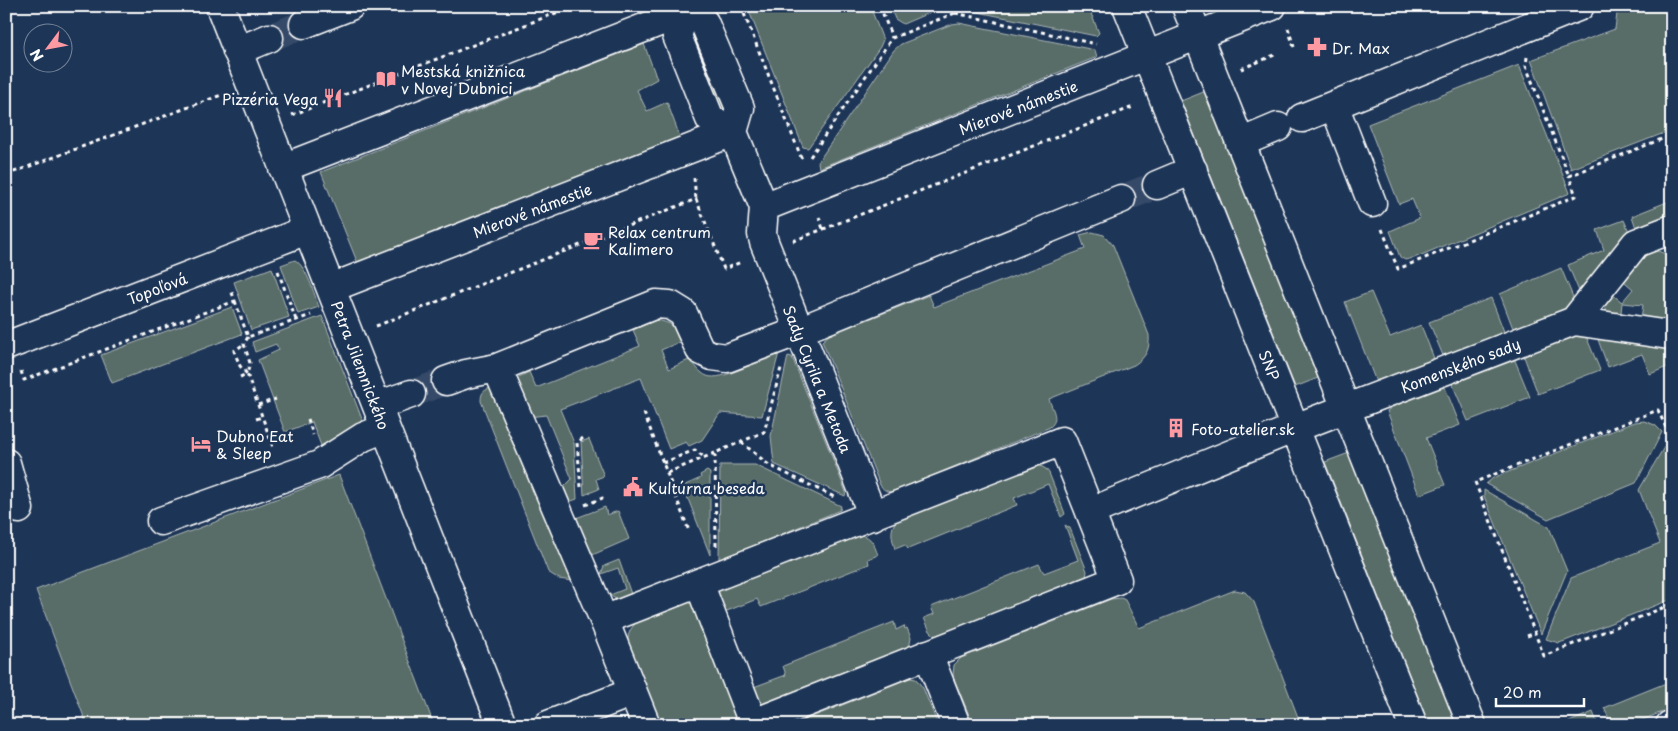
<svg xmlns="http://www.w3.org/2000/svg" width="1678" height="731" font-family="'Playpen Sans',sans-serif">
<rect width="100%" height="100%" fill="#1d3557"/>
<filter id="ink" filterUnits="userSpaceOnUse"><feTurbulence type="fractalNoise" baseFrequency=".02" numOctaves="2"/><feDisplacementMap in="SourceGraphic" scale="10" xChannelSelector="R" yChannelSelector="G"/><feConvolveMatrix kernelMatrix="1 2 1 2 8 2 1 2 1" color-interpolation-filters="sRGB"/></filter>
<g filter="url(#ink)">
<path fill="#596d68" stroke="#acb6b4" d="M747 6H870L883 40 880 47 808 148 803 147Z
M890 6H939L938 9 903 24 895 19Z
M965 6H1088L1099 33 1096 36 968 10Z
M1618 6H1672V130L1571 169 1531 60 1615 29Z
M959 23 1095 50 1097 57 819 168 818 162 894 50 901 44 952 24Z
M692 26 730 110 723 120 685 30Z
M644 44 657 79 637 90 647 111 667 102 680 137 358 264 321 172Z
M1519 65 1570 193 1414 258 1405 260 1400 257 1390 231 1420 218 1412 199 1399 204 1368 124Z
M1206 91 1318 378 1295 387 1181 101Z
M1672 200V221L1638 234 1632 216Z
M1624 220 1631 236 1581 296 1568 265 1604 250 1597 230Z
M1092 232 1104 235 1113 245 1149 335C1150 350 1146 357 1134 365L1049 399C1052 409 1060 419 1050 427L898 490C889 493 885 492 880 485L822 341 829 335 929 295 934 307 1085 249 1080 235Z
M1649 247 1672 257V328L1640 325 1643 305 1622 303 1620 322C1604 314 1603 307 1608 291L1622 302 1633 289 1619 277Z
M295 260C307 267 314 294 319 307L298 314 281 265Z
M272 268 289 317 251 330 234 282Z
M1561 268 1575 302 1560 314 1514 331 1500 294Z
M1371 292 1390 337 1421 325 1435 361 1376 382 1345 302Z
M1491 298 1505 334 1444 358 1429 322Z
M232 307 242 334 112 383 101 355Z
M322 316 364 424 323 451 312 422 285 432 258 360 279 350 276 344 255 352 252 342Z
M656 320C672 323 675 326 684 340L661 350 669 369 691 359C695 366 700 373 707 376 721 382 762 359 776 353H779L762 416 720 413 702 440 689 446 686 442 669 449 641 378 560 409 574 443 577 499 566 503 559 492 572 479 546 415 528 417 514 384 517 378 529 372 536 388 640 346 633 330Z
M1573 335 1586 336 1600 370 1538 394 1523 354Z
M1597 337 1672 346V365L1650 374 1642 354 1608 367Z
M788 356 792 357 846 492 845 496 774 464 771 436Z
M1514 358 1530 397 1468 421 1452 383Z
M1444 385 1460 425 1426 438 1445 485 1419 495 1387 411 1397 403Z
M490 388 498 395 572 581 559 579 548 572 481 401C481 393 483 391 490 388Z
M1644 421 1655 425 1662 432 1636 483 1548 519 1486 484 1493 478 1635 422Z
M589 439 604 476 596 479 599 489 584 495 581 442Z
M1667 442 1672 455V599L1565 641 1559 643 1546 639 1571 578 1660 543 1639 490Z
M1349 453 1456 725H1429L1325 462Z
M1037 464 1046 469 1049 473 1064 511 1065 514 1061 517 1048 484 1014 498 1017 505 908 549 905 545 895 549C892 538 889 529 897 520Z
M720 465H755L841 506 840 510 719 560Z
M707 471 710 473V555L683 486 701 478 700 475Z
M339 475 434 725H87L36 590Z
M1484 490 1549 527 1567 571 1541 634 1484 496Z
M605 507 607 515 618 511 629 539 590 556 571 520Z
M1065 525 1070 528 1087 571 1086 577 1083 580 936 637 930 631 924 618 934 614 931 607 1039 564 1044 573 1078 560Z
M860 535C872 536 874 545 878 555L868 559 869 564 761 607 757 599 722 613 751 688 786 675 783 666 894 622 896 630 904 626 905 629 907 628 911 638 909 649 769 706H758L752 698 714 601V596L722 588Z
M619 560 631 594 617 600 610 595 625 589 618 568 601 574 604 566Z
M1235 590 1245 592 1254 602 1301 725H973L953 676 954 665 961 658 1111 599 1121 598 1125 600 1139 628Z
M691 600 695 601 737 717 722 725H659L628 644C627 636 630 628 636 623 643 615 679 605 691 600Z
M910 678 916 679 923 688 938 725H792Z
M1671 681 1672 708 1630 725H1612L1604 708Z
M1593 712 1598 725H1562Z"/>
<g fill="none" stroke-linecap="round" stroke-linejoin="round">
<path stroke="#344968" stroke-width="28" stroke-dasharray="28 14" stroke-linecap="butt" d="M269 38 304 24
M1121 199 1157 185
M411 394 446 381"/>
<defs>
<path id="minor" d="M220 6 502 725
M683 6 685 12 704 22 740 108 733 132
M1127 6 1413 725
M1186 6 1472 725
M685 12 677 36 710 119 733 132 764 207 762 234 764 242 873 516
M304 24 350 6
M237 51 269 38
M1334 105 1372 203
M1302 118 1580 6
M1240 143 1278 127
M283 168 685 12
M1157 185 1193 170
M764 207 1272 6
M331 288 733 132
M1574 321 1636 243 1672 229
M6 346 307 230
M497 368 604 620
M446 381 466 374 497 368 656 304 670 305 683 313 700 350 712 356 727 358 799 331 1121 199
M377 406 411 394
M6 463 19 509
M1090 512 1295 428 1574 321 1669 335 1672 334
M161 521 319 465 363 437 385 428
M699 583 753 723
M928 654 956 725
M548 725 633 692
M646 725 604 620 1062 441 1117 580 749 725
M1670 725 1672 724"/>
</defs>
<use href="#minor" stroke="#fff" stroke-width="31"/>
<path stroke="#fff" stroke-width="3" stroke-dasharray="4 4" stroke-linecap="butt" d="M741 6 803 162
M880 6 892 38
M955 13 1096 44
M1288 28 1294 47
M1527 57 1526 66 1569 176
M1241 69 1277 54
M292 115 574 6
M810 157 892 38 955 13 953 6
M6 175 224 94
M694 178 696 199
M819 217 823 229
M1382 229 1398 269 1576 196 1569 176 1672 135
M793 241 1133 107
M278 271 296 320
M235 301 248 337 311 315
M376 326 696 199 724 269 741 262
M248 337 244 344 250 363 247 374 274 450
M21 371 24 380 235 301 231 290
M240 377 247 374 240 366 234 351 244 344
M258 405 276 399
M644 413 689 531
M256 419 262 417
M308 419 313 435
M1672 428 1667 430 1658 410 1475 482 1544 656 1672 604
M1667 430 1672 441
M741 442 769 465 834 497
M663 463 695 450 704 457
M667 473 715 453
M581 487 577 443 583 438
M585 505 605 497
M716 546 715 453 764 432 781 368
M6 548 11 534
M1527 636 1535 633"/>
<use href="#minor" stroke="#1d3557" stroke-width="28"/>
</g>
</g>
<defs>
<symbol id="pharmacy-bare" viewBox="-9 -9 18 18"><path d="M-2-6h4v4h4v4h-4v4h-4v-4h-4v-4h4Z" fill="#ff9aa2" stroke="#1d3557" stroke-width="2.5" paint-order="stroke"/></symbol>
<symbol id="library-bare" viewBox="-9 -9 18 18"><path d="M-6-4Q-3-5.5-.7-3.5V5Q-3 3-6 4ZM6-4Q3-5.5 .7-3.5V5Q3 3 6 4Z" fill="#ff9aa2" stroke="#1d3557" stroke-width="2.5" paint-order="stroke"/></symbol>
<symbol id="restaurant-bare" viewBox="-9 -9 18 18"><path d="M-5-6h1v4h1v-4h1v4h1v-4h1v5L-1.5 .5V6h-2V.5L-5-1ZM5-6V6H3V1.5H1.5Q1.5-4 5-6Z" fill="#ff9aa2" stroke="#1d3557" stroke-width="2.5" paint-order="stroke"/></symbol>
<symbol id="cafe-bare" viewBox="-9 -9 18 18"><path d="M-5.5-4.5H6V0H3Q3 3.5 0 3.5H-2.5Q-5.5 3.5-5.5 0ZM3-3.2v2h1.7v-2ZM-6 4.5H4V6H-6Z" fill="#ff9aa2" stroke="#1d3557" stroke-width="2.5" paint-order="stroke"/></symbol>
<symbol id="building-bare" viewBox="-9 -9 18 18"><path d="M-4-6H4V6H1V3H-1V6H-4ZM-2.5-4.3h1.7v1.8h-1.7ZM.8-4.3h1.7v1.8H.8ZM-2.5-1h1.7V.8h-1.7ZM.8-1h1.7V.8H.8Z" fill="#ff9aa2" stroke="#1d3557" stroke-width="2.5" paint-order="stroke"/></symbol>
<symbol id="hotel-bare" viewBox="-9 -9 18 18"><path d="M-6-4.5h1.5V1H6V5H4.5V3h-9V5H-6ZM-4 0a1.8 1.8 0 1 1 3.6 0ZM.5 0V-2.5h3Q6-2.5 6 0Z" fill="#ff9aa2" stroke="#1d3557" stroke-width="2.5" paint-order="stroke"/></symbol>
<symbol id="civic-bare" viewBox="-9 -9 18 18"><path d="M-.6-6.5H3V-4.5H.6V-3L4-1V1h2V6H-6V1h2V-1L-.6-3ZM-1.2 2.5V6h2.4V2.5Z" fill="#ff9aa2" stroke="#1d3557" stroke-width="2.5" paint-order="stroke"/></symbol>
</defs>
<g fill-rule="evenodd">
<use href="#pharmacy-bare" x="1303" y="33" width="28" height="28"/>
<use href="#library-bare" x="372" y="65" width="28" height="28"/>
<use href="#restaurant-bare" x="319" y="84" width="28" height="28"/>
<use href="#cafe-bare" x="579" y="226" width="28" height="28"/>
<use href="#building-bare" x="1162" y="414" width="28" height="28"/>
<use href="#hotel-bare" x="187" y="430" width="28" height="28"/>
<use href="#civic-bare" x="619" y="473" width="28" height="28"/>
</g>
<g text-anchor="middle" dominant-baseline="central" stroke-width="5" stroke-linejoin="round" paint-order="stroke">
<g font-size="15" fill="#fff" stroke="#1d3557" text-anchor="start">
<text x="1332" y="47">Dr. Max</text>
<text x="401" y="70">Mestská knižnica<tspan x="401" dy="17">v Novej Dubnici</tspan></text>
<text x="318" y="98" text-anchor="end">Pizzéria Vega</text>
<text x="608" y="231">Relax centrum<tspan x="608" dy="17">Kalimero</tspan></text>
<text x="1191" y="428">Foto-atelier.sk</text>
<text x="216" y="435">Dubno Eat<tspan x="216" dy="17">&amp; Sleep</tspan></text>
<text x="648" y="487">Kultúrna beseda</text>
</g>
<g font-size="15" fill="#fff" stroke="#1d3557">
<text transform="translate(1018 107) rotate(-21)">Mierové námestie</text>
<text transform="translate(532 210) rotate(-21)">Mierové námestie</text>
<text transform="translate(157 288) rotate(-21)">Topoľová</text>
<text transform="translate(361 365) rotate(69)">Petra Jilemnického</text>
<text transform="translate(1270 365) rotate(68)">SNP</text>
<text transform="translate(1460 365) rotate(-21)">Komenského sady</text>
<text transform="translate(818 379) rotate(68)">Sady Cyrila a Metoda</text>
</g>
</g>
<rect width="1678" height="731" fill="none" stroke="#1d3557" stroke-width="25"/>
<rect x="12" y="12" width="1653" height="706" fill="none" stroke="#fff" stroke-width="2" filter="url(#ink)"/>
<g transform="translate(48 48) rotate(238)"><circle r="24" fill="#1d3557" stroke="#77869a"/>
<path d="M0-4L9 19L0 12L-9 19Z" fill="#ff9aa2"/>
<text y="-8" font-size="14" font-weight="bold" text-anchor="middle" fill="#ffffff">N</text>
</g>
<path d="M1496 698v8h88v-8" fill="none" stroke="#ffffff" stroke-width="2.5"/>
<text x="1503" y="698" font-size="15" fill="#ffffff" stroke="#1d3557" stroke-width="4" paint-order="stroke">20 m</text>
</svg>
